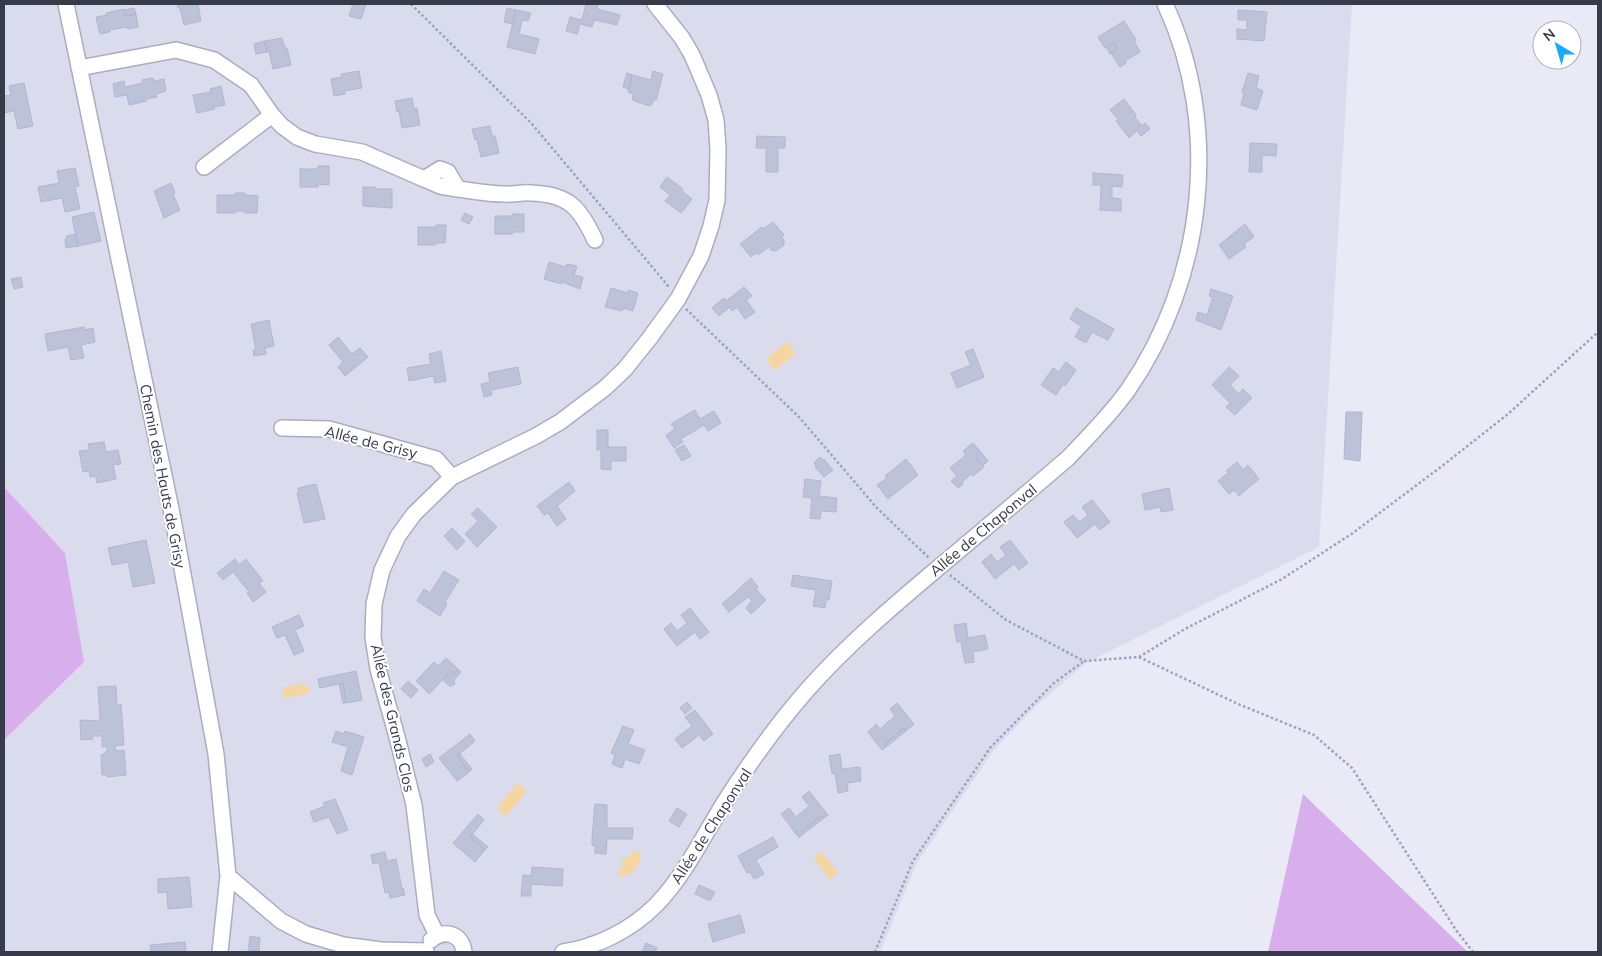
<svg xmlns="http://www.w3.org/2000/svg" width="1602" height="956" font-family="Mulish,sans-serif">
<rect width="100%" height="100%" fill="#e9eaf5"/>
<path fill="#dadced" d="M4 4H1352L1319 547 1086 663 1035 707 994 750 917 863 880 952H4V740L83 662 65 553 4 487Z"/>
<path fill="#d8afec" d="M4 487 65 553 84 662 4 740Z
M1303 794 1468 952H1469H1268Z"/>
<path fill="#f5d6a2" d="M787 341 796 353 775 370 766 359Z
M306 683 305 686 308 687 310 689 306 694 283 699V687Z
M517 783 527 791 506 816 497 808Z
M636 851 640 852 641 855C639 867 631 876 619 877L617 874 622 867 621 861Z
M821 851 838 872 830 879 813 858Z"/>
<path fill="#bdc2d8" stroke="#b0b6d3" d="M177 4H198L201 21 184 25 180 8H178Z
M353 4H366L361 19 349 16Z
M586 4H598L597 9 620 15 617 25 594 20 592 27 580 24 577 34 566 31 570 17 582 20Z
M134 8 136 14 125 16 124 10Z
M507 8 516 10 513 24 504 22Z
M124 9 125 16 136 14 138 27 128 29 127 27 109 30 110 32 100 34 96 17 107 15 106 13Z
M516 10 531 13 528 21 522 20 519 34 539 39 535 54 507 47Z
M1238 10 1267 12 1264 41 1237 39V29L1247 30V20H1238Z
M1124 21 1136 40 1134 41 1140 52 1125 61 1126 63 1120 67 1111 53 1118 49 1114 43 1105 48 1098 37Z
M282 38 285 48H287L291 65 273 69 269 51 267 52 265 41Z
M265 41 267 52 256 54 254 44Z
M1114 43 1118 49 1110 54 1107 48Z
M359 71 362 88 344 91 345 94 334 96 331 79 342 77 341 74Z
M653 71 663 74 656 100 654 99 652 104 650 106 634 101 632 99 633 94 628 92 632 75 651 80Z
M627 73 632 75 629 89 623 87Z
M1248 73 1259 76 1256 88 1263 91 1257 110 1241 105 1244 93 1242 92Z
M153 78 154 81 164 79 166 91 156 94 157 97 146 99 147 101 129 105 127 95 115 97 113 84 124 81 125 87 143 83 142 80Z
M24 83 33 126 18 129 14 111 4 113V96L11 95 9 86Z
M221 86 225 105 214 107 215 109 197 113 193 95 211 92 210 89Z
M412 98 414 109 417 108 420 125 402 128 399 111 397 112 395 101Z
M1124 99 1136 115 1135 117 1142 126 1145 123 1150 129 1141 136 1137 131 1129 138 1116 121 1118 119 1110 110Z
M490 126 492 136H495L499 153 481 157 477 139 475 140 472 129Z
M757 136 785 137V148H778V172H766V148H756Z
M1250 143 1277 144 1276 156 1262 155V172H1249Z
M318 166H329V185L318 184V187H300V169H318Z
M75 168 79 186 75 187 80 209 65 212 62 198 41 202 38 187 59 183 57 171Z
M1093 173 1123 175 1122 187 1112 186V198L1121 199V211L1100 210 1101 185H1093Z
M667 177 683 189 682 191 692 199 681 213 665 201 670 195 660 187Z
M171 183 175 193 173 194 180 210 164 218 154 191Z
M363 187H375L374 189H392V208L363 206Z
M235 193H245V195L258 196 257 213H245V211H235V213H217V195H235Z
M94 212 101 241 78 246 72 217Z
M465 213 473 217 469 224 461 220Z
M513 214H524V232H513L512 234H495V216H512Z
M773 222 784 235 782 237 784 240V245L776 251 771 250 769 247 758 255 756 253 751 257 740 244 762 227 763 229Z
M1245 224 1254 237 1244 244 1246 247 1229 259 1219 245Z
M436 225H446L445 243H435V245H418V227H435Z
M76 234 78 246 66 248 65 240 67 236Z
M549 262 566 267 567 264 577 266 574 275 583 277 580 289 562 282 561 284 544 279Z
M21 277 23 287 14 289 11 279Z
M744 287 752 296 746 300 755 312 745 319 737 307 732 311 730 307 719 316 712 308 724 298 726 301Z
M611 288 628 293V290L638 293 633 311 623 308 622 311 605 307Z
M1211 289 1233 296 1221 330 1196 320 1198 312 1207 315 1213 297 1209 296Z
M1076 308 1114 329 1108 340 1092 332 1086 343 1075 337 1081 326 1070 319Z
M269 320 274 346 265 348 266 354 254 356 253 350H256L251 324Z
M84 327 85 330 93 328 95 342 81 345 84 358 71 360 68 347 48 351 45 334Z
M338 337 352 354 360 348 368 357 345 376 338 367 343 362 329 345Z
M973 349 984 377 957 388 951 373 971 365 965 352Z
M441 351 446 381 435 383 433 376 409 381 407 368 431 364 429 354Z
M1066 362 1076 370 1065 386 1063 384 1056 395 1041 385 1053 368 1059 372Z
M518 367 521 384 491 390 492 395 484 397 481 384 490 382 488 373Z
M1229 367 1239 376 1230 385 1239 394 1243 389 1252 398 1235 415 1226 407 1230 403 1212 385Z
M695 410 700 419 714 411 721 423 708 431 704 425 681 439 683 442 674 448 666 435 675 429 671 424Z
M1346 412H1362L1360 461 1344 459Z
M597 430H608V447H626V461H611V470L601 469V450H597Z
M104 442 106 452 118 450 121 464 113 465 116 479 97 483 96 476 90 477 89 471 83 472 79 451 89 450 88 444Z
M973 443 980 451 975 456 984 467 973 476 971 474 969 476 962 482 963 484 958 488 951 481 957 476 950 468 966 455 963 451Z
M684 445 691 456 682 461 675 450Z
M980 451 988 461 983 465 975 456Z
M820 457 822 460 824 459 833 470 824 477 815 467 816 465 814 463Z
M906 459 918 475 888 499 877 485 887 478 885 476Z
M1237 462 1243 470 1248 465 1259 479 1239 496 1234 490 1229 494 1218 481 1228 473 1226 471Z
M805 479 821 481 819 496 837 498 836 512 821 511 820 519 810 518 812 498 803 497Z
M569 482 575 491 557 506 566 519 557 526 548 513 544 515 537 506Z
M316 484 325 519 304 523 297 493H299L298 488Z
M1169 488 1173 510 1161 512 1160 507 1145 510 1142 494Z
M1092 500 1110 522 1100 530 1095 524 1077 538 1064 522 1073 515 1079 522 1088 515 1082 507Z
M478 508 497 527 477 547 465 534 478 521 471 514Z
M452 528 465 541 457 550 444 536Z
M146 540 155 583 133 587 128 562 112 565 108 548Z
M1010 540 1028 563 1019 570 1014 564 995 579 982 562 991 554 997 562 1006 555 1000 547Z
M235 559 239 565 246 559 263 581 259 583 266 592 253 602 247 593 249 592 233 572 223 580 217 573Z
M444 571 459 580 445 602 447 604 440 616 417 601 424 589 430 593Z
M793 575 832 581 829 600H826L825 608 813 606 816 590 791 586Z
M751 578 758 587 756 589 766 600 751 614 746 608 752 601 748 597 729 612 722 604Z
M690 608 709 632 700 639 695 632 677 646 664 629 671 623 677 631 687 623 681 615Z
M299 615 304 626 295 630 304 651 294 655 285 635 277 638 272 627Z
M966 623 968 638 985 635 988 649 973 652 974 662 965 663 961 642H957L954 625Z
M446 658 458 669 451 677 448 674 429 694 416 681 434 662 439 666Z
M458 669 461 672 454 680 455 684 452 686H449L443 680 448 674 451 677Z
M356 671 362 700 346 703 343 683 320 688 318 679Z
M408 681 418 690 411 698 401 689Z
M343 683 346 703H343L339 684Z
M116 686 117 705 121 704 124 745 115 746 116 751 124 750 126 775 107 777V775H102L101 755 105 754V752H107V746L102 747V736H92L93 739 81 740 80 720 100 721 98 687Z
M687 702 692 708 685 714 680 708Z
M897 703 914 724 906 731 904 728 884 745 886 747 882 750 868 732 876 724 880 729 895 716 890 709Z
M695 710 713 734 704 741 699 735 682 748 675 739 692 726 685 717Z
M623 726 634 730 628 744 645 750 639 764 625 759 622 768 612 764 615 755 611 753Z
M904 728 906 731 886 747 884 745Z
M336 731 344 734 345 731 364 737 352 775 341 771 348 747 332 742Z
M470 734 475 741 457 756 469 772 457 781 439 758Z
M430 754 434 762 426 767 422 759Z
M460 754 472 769 469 772 457 756Z
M840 754 842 769 860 767 861 781 847 783 848 791 838 793 835 773 832 774 829 756Z
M809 791 828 815 824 818 822 815 801 832 803 834 799 838 781 814 789 808 796 817 809 806 802 797Z
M335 799 348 830 337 834 329 817 314 822 310 812 325 806 323 803Z
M595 804 607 805V828H633L632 839H607L606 854 595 853V846L592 845V838Z
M677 808 687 814 679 827 669 821Z
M478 814 484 820 470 837 485 850 475 862 453 843Z
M822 815 824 818 803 834 801 832Z
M472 834 488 847 485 850 470 837Z
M773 837 778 847 756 860 764 874 754 879 750 872 747 873 738 856Z
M385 852 387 861 396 859 402 889 403 888 405 895 390 898 389 892 385 893 379 863 373 864 371 855Z
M532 867 563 869 562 886 531 884V896H521L523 875 531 876Z
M189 877 192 907 168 909 167 892 158 893V879Z
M699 885 715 892 710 901 695 894Z
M740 915 745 932 713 942 708 924Z
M250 936 260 938 259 951 248 950Z
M185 942 186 952H151L150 945Z
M646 943 657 948 655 952H642Z"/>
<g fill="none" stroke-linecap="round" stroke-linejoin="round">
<defs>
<path id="street" d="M66 4 172 514 216 754 228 876 220 952
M79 68 176 50 214 60 251 85 272 115 282 126 297 137 315 144 362 152 424 179 440 169 448 172 458 189C473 191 489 194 504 194 513 195 522 192 531 193 569 194 580 208 595 240
M204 167 272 115
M424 179 440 186 458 189
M282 428 329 429 436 459 452 477
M228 876 281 921 306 934 343 945 381 950 426 951
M437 935 427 915 414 805 397 737 378 669 373 637 374 604 382 570 398 536 414 514 452 477 536 436 560 422 605 388 625 369 649 339 678 299 701 256 711 226 717 200 718 149 716 120 709 95 692 55 682 38 655 4
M431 940C444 929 462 933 464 952
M563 952C597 947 631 930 656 905 687 873 705 832 729 795 753 758 779 722 808 689 848 644 893 606 938 568 982 531 1025 495 1068 458 1089 436 1111 414 1128 390 1205 279 1222 126 1165 4"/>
</defs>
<use href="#street" stroke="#aaadc1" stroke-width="18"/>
<path stroke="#9ba0c4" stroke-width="2.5" stroke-dasharray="2.5 2.5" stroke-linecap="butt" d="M411 4 532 124 669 287
M686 309 799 417 877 508 930 559
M950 575 1006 620 1084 661 1139 657 1185 629 1282 579 1353 533 1446 463 1508 414 1598 332
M1139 657 1238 704 1314 735 1352 768 1456 930 1473 952
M875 952 913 861 990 748 1054 683 1084 661"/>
<use href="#street" stroke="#fff" stroke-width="15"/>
</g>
<g text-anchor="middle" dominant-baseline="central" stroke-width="4" stroke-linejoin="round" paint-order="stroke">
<g font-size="15" fill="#363a49" stroke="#fff">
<text transform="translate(371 442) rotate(14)">Allée de Grisy</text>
<text transform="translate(163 476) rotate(79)">Chemin des Hauts de Grisy</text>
<text transform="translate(983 530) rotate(-40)">Allée de Chaponval</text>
<text transform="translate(393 718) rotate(77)">Allée des Grands Clos</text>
<text transform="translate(711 826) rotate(-57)">Allée de Chaponval</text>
</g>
</g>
<rect width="1602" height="956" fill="none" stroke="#363a49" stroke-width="10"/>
<g transform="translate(1557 45) rotate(322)"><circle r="24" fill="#ffffff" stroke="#afb0b6"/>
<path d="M0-4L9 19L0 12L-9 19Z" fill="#16a9ff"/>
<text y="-8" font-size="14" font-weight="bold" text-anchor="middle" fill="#363a49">N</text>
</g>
</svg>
